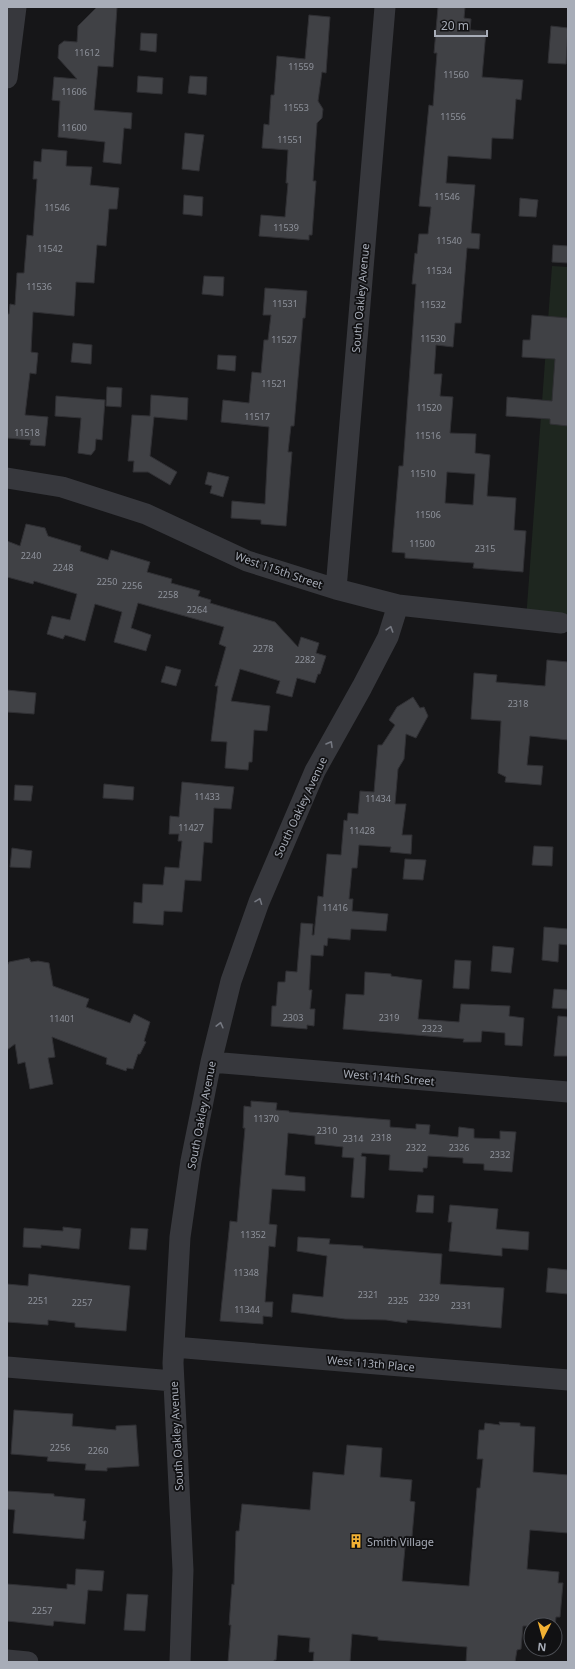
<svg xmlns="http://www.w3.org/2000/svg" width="575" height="1669" font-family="'Noto Sans',sans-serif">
<rect width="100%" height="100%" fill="#161618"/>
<path fill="#1e261f" d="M552 266 568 267V624L526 620Z"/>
<path fill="#404145" stroke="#303034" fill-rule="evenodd" d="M97 7H117L113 67 98 66 94 110 132 113 131 129 124 128 121 164 103 162 105 142 58 137 60 101 52 100 54 77 77 79 58 58 59 45 64 41 77 42 78 26Z
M438 7H465L464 18 471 19 470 30 486 31 482 77 523 80 521 100 516 99 513 139 492 138 491 159 448 156 446 183 475 185 471 233 480 234 479 249 467 248 461 323H455L453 347 436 345 434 374H442L440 396 453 397 450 433 476 434 475 453 490 455 487 496 516 498 514 530 526 531 523 572 473 568 474 563 405 558V553L392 552 399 466H403L416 284H412L415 253 417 254 419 234H428L431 207 419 206 429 105 433 106 437 53H434ZM447 472 475 474 473 505 445 503Z
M309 15 330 17 326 73 322 72 318 101 323 109 322 118 317 123 313 181H316L312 235H309V240L259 236 261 215 285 217 288 183H286L288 150 262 148 264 124 269 125 271 95H274L277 56 305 59Z
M551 26 568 28 566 64 548 63Z
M141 33 157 34 156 52 140 50Z
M138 76 163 78 162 94 137 92Z
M190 76 207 77 206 95 188 93Z
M185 133 204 135 199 171 182 169Z
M42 149 67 151 66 166 92 167 90 185 119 188 117 209H109L106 246 97 245 94 283 76 282 74 316 33 312 31 352 38 353 36 374 30 373 25 415 48 417 45 446 30 445 31 440 7 438V314H9L10 304 15 305 17 273H24L27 235 33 236 37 179H33L34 161 41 162Z
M184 195 203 197 202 216 183 214Z
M520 198 538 200 536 217 519 216Z
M553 245 568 246V263L552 262Z
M204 276 224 277 223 296 202 294Z
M265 288 307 291 305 318H303L294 426H291L288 452H292L286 526 261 524V520L231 518 232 501 265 504 269 427 221 422 223 400 249 403 252 372 261 373 264 340H268L271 315H263Z
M532 315 568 318V426L550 424V419L506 416 507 397 552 401 555 359 522 357 523 340H530Z
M73 343 92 345 91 364 71 362Z
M218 355 236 356 235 371 217 369Z
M107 387 122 388 121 407 106 406Z
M151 395 188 398 187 420 154 417 150 456 177 472 170 485 148 472H133L134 461H128L132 415 150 416Z
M56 396 105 400 102 440 96 439 95 450 91 455 78 453 81 418 55 416Z
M208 472 229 477 223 497 210 493 212 486 205 484Z
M26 524 45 528 48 536 81 546 80 551 108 560 111 550 150 562 147 572 172 579 171 583 200 591 198 596 211 600 210 603 275 622 298 647 301 637 319 643 316 653 326 656 320 674H318L315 683 297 678 292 697 276 693 280 681 240 669 231 701 270 706 267 731 254 730 252 762H249L248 770 225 768 227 742 211 741 218 686H215L226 647 219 644 224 627 138 603 131 628 151 635 146 651 114 642 122 612 95 604 85 641 65 635 63 639 47 634 52 616 70 620 77 594 34 581 33 584 7 577V541L20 546Z
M547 660 568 662V740L530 736 527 765 543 766 541 785 505 782 506 777 498 773 501 721 471 719 474 673 497 675 496 682 545 686Z
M166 666 181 670 176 686 161 682Z
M7 690 36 693 34 714 7 712Z
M413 697 420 708 424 707 428 716 416 738 406 734 404 759 398 769 395 804H406L402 835H412L411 854 390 852 391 847 359 845 357 868H352L349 899H353L352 911 388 914 386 931 351 929 350 940 328 938 327 946 324 945 323 956 311 955 309 990H312L310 1009H315L314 1026 307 1025V1029L271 1026 272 1006H276L278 982H285L286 971 297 972 301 923 313 924 312 935H314L318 896 323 897 327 854 341 855 344 820 347 821 348 813 358 814 360 791 374 792 378 745H382L395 725 389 720 397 707Z
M182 782 234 787 231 809 214 808 212 843 204 842 201 881 185 880 182 912 164 911 163 925 133 923 134 902 142 903 143 884 163 885 165 867 179 868 182 841H178L179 834H169L170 816 179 817Z
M104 784 134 787 133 800 103 798Z
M15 785 33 786 31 801 14 800Z
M534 846 553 847 552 866 532 865Z
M12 848 32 851 30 868 10 867Z
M405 859 426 860 423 880 403 879Z
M544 927 568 929V945L559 944 558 962 542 960Z
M493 946 514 948 511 973 491 971Z
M29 958 31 962 38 961 49 963 53 986 89 999 86 1007 130 1023 134 1014 150 1022 144 1041 146 1042 140 1054H138L133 1069 127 1068 126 1071 106 1064 107 1058 52 1037 55 1057 48 1058 53 1084 30 1089 25 1062 18 1064 15 1044 7 1050V966L9 962Z
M455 960 471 961 469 989 453 988Z
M365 972 391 974V976L422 980 418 1019 459 1022 461 1004 510 1006 509 1016 524 1018 522 1046 505 1045V1033L482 1031 481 1042H463L464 1039 343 1029 346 994 364 995Z
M554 989 568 990V1009L552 1008Z
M558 1016 568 1017V1056H554Z
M251 1101 277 1103 276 1110 289 1111V1112L390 1120V1127L416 1129V1124L430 1125 429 1134 458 1137 459 1127 474 1129V1138L500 1139V1131L516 1132 512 1172 484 1170V1164L463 1163V1158L428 1156 427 1168H423V1172L389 1170 390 1155 362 1153 361 1156 366 1157 364 1198 351 1197 354 1158 342 1157 343 1147 315 1144V1136L288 1133 285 1175 305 1177V1191L272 1189 269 1224 277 1225 275 1247 269 1246 265 1302H273L272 1317 263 1316V1324L220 1321 230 1221 237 1222 245 1128H243L244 1106 251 1107Z
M418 1195 434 1196 433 1213 416 1212Z
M450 1205 498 1209 496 1229 529 1232 528 1250 502 1248V1256L449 1251 452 1222H448Z
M63 1227 81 1229 79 1249 41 1245V1248L23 1247 24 1228 63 1231Z
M131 1228 148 1229 146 1250 129 1249Z
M298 1237 330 1239 329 1244 363 1246V1248L442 1254 440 1284 504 1288 501 1328 407 1320V1323L386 1320 345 1319 291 1312 293 1294 323 1297 327 1256 297 1251Z
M548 1268 568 1270V1294L546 1292Z
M29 1274 130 1286 126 1331 75 1327V1323L48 1320V1325L7 1322V1284L28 1286Z
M14 1410 73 1414 72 1426 116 1430V1426L136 1425 139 1466 107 1468V1471L85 1470 86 1464 47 1461 48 1457 11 1454Z
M499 1422 520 1423V1426L535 1427 533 1472 568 1475V1533L530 1530 527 1569 559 1572 558 1583H563L560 1617H556L555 1626H523L521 1649 517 1650 515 1662H466L467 1647 378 1640V1637L352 1634 350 1662H313L314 1652H309L310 1638 278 1635 276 1660H274V1662H228L231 1625H229L232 1584 234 1585 236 1531H239L242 1504 310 1510 313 1472 344 1475 347 1445 382 1448 380 1477 412 1480 410 1501 415 1502 412 1537 406 1536 402 1581 469 1586 477 1488H480L483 1459H477L479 1430H484L485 1423 500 1425Z
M7 1491 54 1494V1496L85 1499 83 1521H86L84 1539 13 1533 15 1510 7 1509Z
M76 1569 104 1571 102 1591 88 1590 85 1624 54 1621 53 1626 7 1621V1584L67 1589V1584L75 1585Z
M127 1594 148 1595 145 1631 124 1630Z"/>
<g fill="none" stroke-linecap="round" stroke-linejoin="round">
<path stroke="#37383d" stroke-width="21" d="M7 78 16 7
M7 478 62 487 146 514 247 561 336 589 398 605 561 623
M336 589 385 7
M211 1062 568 1092
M174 1347 568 1380
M7 1367 173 1381
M7 1660 28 1662
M180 1662 183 1570 173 1363 180 1237 191 1161 211 1062 231 981 259 902 315 771 362 687 388 637 398 605"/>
</g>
<defs><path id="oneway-chevron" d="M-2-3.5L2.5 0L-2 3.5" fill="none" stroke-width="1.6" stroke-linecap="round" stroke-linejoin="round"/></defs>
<g stroke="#757881">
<use href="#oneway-chevron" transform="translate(390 629) rotate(-72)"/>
<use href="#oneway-chevron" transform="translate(330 744) rotate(-60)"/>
<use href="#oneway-chevron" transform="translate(259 901) rotate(-69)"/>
<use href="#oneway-chevron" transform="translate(220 1025) rotate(-76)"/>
</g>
<defs>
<symbol id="building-bare" viewBox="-9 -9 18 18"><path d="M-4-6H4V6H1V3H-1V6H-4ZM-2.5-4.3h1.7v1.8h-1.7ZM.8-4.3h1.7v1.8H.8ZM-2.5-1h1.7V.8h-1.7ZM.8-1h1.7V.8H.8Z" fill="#f2b134" stroke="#111113" stroke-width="2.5" paint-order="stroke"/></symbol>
</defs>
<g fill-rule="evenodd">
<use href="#building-bare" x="346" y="1531" width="20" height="20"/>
</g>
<g text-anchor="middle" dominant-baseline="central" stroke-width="3.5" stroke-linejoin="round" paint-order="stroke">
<g font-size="9" fill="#8e929b">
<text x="87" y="52">11612</text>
<text x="301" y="66">11559</text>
<text x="456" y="74">11560</text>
<text x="74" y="91">11606</text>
<text x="296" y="107">11553</text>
<text x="453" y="116">11556</text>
<text x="74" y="127">11600</text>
<text x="290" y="139">11551</text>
<text x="447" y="196">11546</text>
<text x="57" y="207">11546</text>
<text x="286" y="227">11539</text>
<text x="449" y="240">11540</text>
<text x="50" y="248">11542</text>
<text x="439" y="270">11534</text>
<text x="39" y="286">11536</text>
<text x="285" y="303">11531</text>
<text x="433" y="304">11532</text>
<text x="433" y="338">11530</text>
<text x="284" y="339">11527</text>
<text x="274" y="383">11521</text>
<text x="429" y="407">11520</text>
<text x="257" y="416">11517</text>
<text x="27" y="432">11518</text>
<text x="428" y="435">11516</text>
<text x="423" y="473">11510</text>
<text x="428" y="514">11506</text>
<text x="422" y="543">11500</text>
<text x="485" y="548">2315</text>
<text x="31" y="555">2240</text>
<text x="63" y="567">2248</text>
<text x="107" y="581">2250</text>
<text x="132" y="585">2256</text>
<text x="168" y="594">2258</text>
<text x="197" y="609">2264</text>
<text x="263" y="648">2278</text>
<text x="305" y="659">2282</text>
<text x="518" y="703">2318</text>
<text x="207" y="796">11433</text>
<text x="378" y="798">11434</text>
<text x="191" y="827">11427</text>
<text x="362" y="830">11428</text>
<text x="335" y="907">11416</text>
<text x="293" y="1017">2303</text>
<text x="389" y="1017">2319</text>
<text x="62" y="1018">11401</text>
<text x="432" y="1028">2323</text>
<text x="266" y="1118">11370</text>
<text x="327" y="1130">2310</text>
<text x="381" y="1137">2318</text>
<text x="353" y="1138">2314</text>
<text x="416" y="1147">2322</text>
<text x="459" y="1147">2326</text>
<text x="500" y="1154">2332</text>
<text x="253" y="1234">11352</text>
<text x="246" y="1272">11348</text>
<text x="368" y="1294">2321</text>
<text x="429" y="1297">2329</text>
<text x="38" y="1300">2251</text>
<text x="398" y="1300">2325</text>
<text x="82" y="1302">2257</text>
<text x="461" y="1305">2331</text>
<text x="247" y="1309">11344</text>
<text x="60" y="1447">2256</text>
<text x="98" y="1450">2260</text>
<text x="42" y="1610">2257</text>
</g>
<g font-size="11" fill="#a8adb8" stroke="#111113">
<text transform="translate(360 298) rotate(-85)">South Oakley Avenue</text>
<text transform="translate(279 570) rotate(19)">West 115th Street</text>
<text transform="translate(300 807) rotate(-65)">South Oakley Avenue</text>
<text transform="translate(389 1077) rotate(5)">West 114th Street</text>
<text transform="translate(201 1115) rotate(-79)">South Oakley Avenue</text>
<text transform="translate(371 1363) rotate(5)">West 113th Place</text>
<text transform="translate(176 1436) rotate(-93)">South Oakley Avenue</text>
</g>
<g font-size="11" fill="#a8adb8" stroke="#111113" text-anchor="start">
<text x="367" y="1541">Smith Village</text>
</g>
</g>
<rect width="575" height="1669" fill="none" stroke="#a8adb8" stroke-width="16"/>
<g transform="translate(543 1637) rotate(186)"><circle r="19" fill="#111113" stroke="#4d4f55"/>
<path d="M0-3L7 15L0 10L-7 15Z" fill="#f2b134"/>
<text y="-6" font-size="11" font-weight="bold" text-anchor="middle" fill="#a8adb8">N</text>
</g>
<path d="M435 30v6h52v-6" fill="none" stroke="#a8adb8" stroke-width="2"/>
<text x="441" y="30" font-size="12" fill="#a8adb8" stroke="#111113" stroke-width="3" paint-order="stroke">20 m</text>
</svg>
